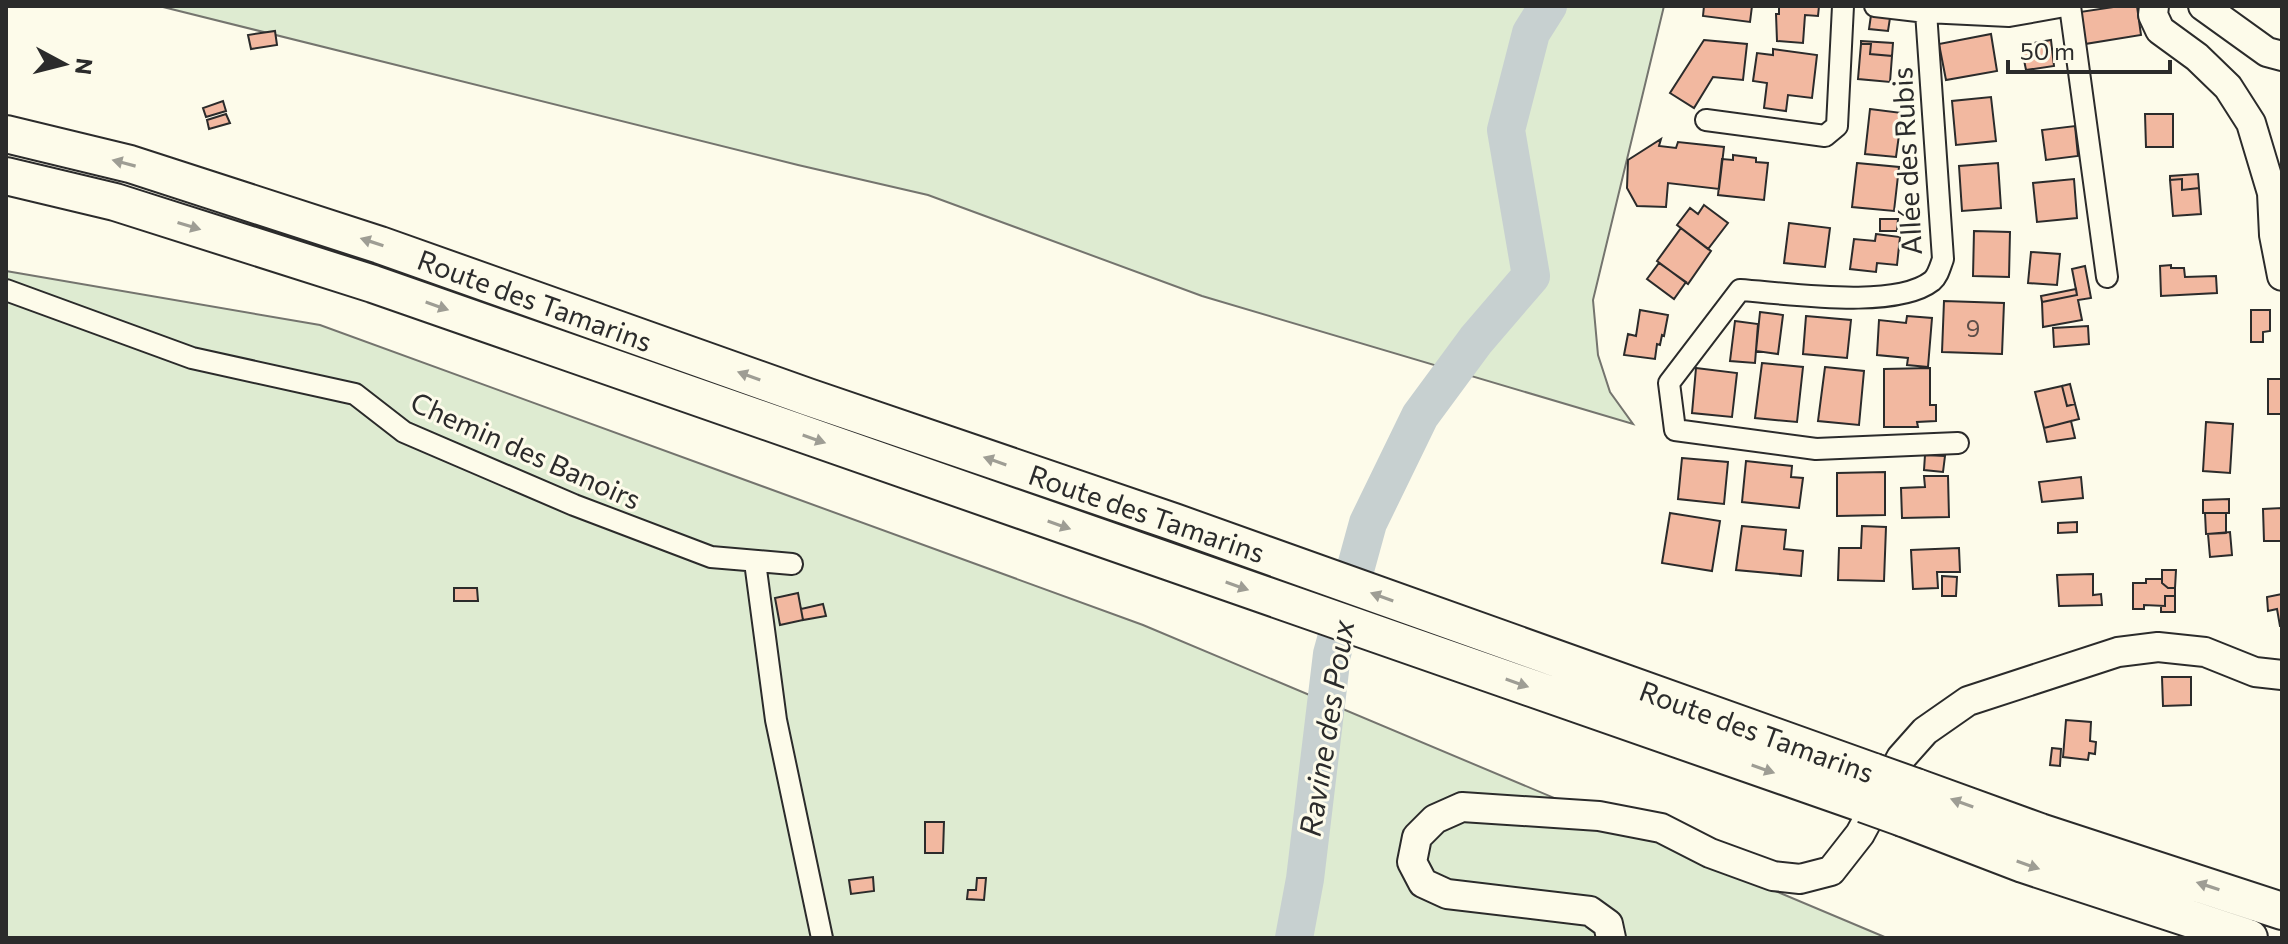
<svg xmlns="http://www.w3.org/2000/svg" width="2288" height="944" font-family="Commissioner,sans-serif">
<rect width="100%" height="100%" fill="#fdfbea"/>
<path fill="#deebd1" stroke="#74746e" stroke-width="2" d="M159 6H1664L1593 300 1598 355 1610 392 1633 424 1202 296 928 195 798 165Z
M6 271 320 325 1143 625 1887 938H6Z"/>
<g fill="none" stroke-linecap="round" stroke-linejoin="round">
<path stroke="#c7d0d0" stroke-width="38" d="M1294 938 1305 879 1332 654 1368 523 1420 416 1476 340 1531 276 1506 130 1531 33 1548 6"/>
</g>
<path fill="#f2b8a0" stroke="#2b2b2b" stroke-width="2" d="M1704 6H1752L1750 22 1703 16Z
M1779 6H1819L1818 16 1805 15 1803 43 1777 41 1776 14H1779Z
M2120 6H2137L2141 35 2085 44 2080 12Z
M1871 15 1890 18 1888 31 1869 29Z
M275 31 277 45 251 49 248 35Z
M1991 34 1997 71 1946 80 1939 44Z
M1704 40 1747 44 1743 80 1713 77 1694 108 1670 93Z
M2051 40 2054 66 2026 70 2021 45Z
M1861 41 1893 43 1892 56 1870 54 1871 44H1861Z
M1861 44H1871L1870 54 1892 56 1890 82 1858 79Z
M1773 49 1817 55 1812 98 1788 95 1786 111 1764 108 1767 83 1753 81 1757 53 1773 55Z
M1991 97 1996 141 1956 145 1952 101Z
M223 101 226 111 206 117 203 108Z
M1870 109 1902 113 1896 157 1865 154Z
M226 114 230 123 209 129 207 120Z
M2145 114H2173V147H2146Z
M2075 126 2078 156 2046 160 2042 130Z
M1661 139 1659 146 1676 148 1678 142 1724 147 1719 189 1668 183 1666 207 1637 206 1627 188 1628 160Z
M1733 155 1756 158V162L1768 163 1764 200 1718 195 1722 159 1733 160Z
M1857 163 1899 167 1894 211 1852 207Z
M1998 163 2001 208 1962 211 1959 166Z
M2198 174 2199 188 2182 190V179L2170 180V176Z
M2074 179 2077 218 2037 222 2033 183Z
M2182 179V190L2199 188 2201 214 2173 216 2170 180Z
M1704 205 1728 223 1708 249 1677 225 1690 208 1698 214Z
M1880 219H1898L1897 231H1880Z
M1789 223 1830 228 1825 267 1784 263Z
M1681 228 1711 251 1688 284 1657 261Z
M1974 231 2010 232 2009 277 1973 276Z
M1876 234 1900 237 1897 265 1877 263 1876 272 1850 269 1854 239 1875 241Z
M2031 252 2060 254 2057 285 2028 283Z
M1659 263 1686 282 1674 299 1647 279Z
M2171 265V268H2184L2185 277 2216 276 2217 293 2161 296 2160 266Z
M2085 266 2091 298 2078 300 2082 320 2043 327 2042 302 2077 295 2072 269Z
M2076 289 2077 295 2042 302 2041 296Z
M1944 301 2004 303 2002 354 1942 352Z
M1640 310 1668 315 1664 336 1662 335 1660 345 1657 344 1655 359 1624 355 1628 334 1636 336Z
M2251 310H2270V331L2263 332V342H2251Z
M1760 312 1783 315 1778 354 1756 351Z
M1806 316 1851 320 1847 358 1803 354Z
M1907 316 1932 318 1928 367 1907 365 1908 358 1877 355 1879 320 1906 323Z
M1735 321 1758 324 1755 363 1730 361Z
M2088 326 2089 344 2054 347 2053 328Z
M1762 363 1803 367 1797 422 1755 418Z
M1825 367 1864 371 1859 425 1818 421Z
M1696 368 1737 373 1732 417 1692 413Z
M1930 368V405H1936V421L1917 422 1918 427H1884V369Z
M2268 379H2282V414H2268Z
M2070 384 2075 404 2067 406 2062 386Z
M2062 386 2067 406 2075 404 2079 419 2044 428 2035 392Z
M2071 421 2075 438 2047 442 2044 428Z
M2206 422 2233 424 2230 473 2203 471Z
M1925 455 1945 456 1943 472 1924 470Z
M1682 458 1728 462 1724 504 1678 499Z
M1746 461 1792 466 1791 477 1803 478 1799 508 1742 502Z
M1885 472V515L1837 516V473Z
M1924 476H1948L1949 517 1902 518 1901 488 1925 487Z
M2081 477 2083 498 2042 502 2039 482Z
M2229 499V513H2203V500Z
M2282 508V541H2264L2263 509Z
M1670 513 1720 521 1712 571 1662 563Z
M2205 513H2226V533L2206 534Z
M2077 522V532L2058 533V523Z
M1742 526 1786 530 1784 549 1803 551 1801 576 1736 570Z
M1862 526 1886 527 1884 581 1838 580 1839 548H1861Z
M2230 532 2232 555 2210 557 2208 534Z
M1959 548 1960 572H1937L1938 588 1913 589 1911 550Z
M2162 570H2176L2175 588H2168L2162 583Z
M2093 574V595L2101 594 2102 605 2059 606 2057 575Z
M1942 576 1957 577 1956 596H1942Z
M2146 579H2162V583L2168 588H2175V596H2165V606L2144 605V609H2133V583H2146Z
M454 588H477L478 601H454Z
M798 593 803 620 780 625 775 598Z
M2282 594V626H2280L2277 609 2268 611 2267 597Z
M2165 596H2175V612H2161V606H2165Z
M823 604 826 616 803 620 801 609Z
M2162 677H2191V705L2163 706Z
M2066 720 2091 722 2090 741 2096 742 2095 754 2089 753 2088 760 2063 757Z
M2052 748 2061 749 2060 766 2050 765Z
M925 822H944L943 853H925Z
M873 877 874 891 851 894 849 880Z
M977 878H986L984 900 967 899 968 890H976Z"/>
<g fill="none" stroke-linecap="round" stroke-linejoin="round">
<defs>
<path id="street" d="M1875 6 1926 12
M2070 6 2107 277
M1706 120 1825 136 1837 126 1843 6
M6 290 192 358 355 394 404 432 574 505 711 557 792 564
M1958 443 1816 449 1675 430 1669 383 1740 290C1786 293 1895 310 1932 281 1938 276 1940 267 1943 259L1926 12 2009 16 2065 6
M755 562 776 720 822 938"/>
<path id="secondary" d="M2154 6 2153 15 2160 30 2197 57 2228 87 2251 123 2272 193 2274 235 2282 276
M2203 6 2267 52 2282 56
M1611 938 1608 924 1590 911 1447 894 1423 883 1412 862 1417 837 1435 819 1462 807 1599 816 1661 828 1710 853 1773 876 1800 879 1831 871 1860 834 1901 758 1925 731 1968 701 2118 652 2158 647 2205 652 2255 672 2282 675"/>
<path id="highway" d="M6 134 130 164 380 245 808 397 1174 522 1874 772
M6 176 115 202 373 284 1864 804
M1916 787 2040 832 2282 911
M1903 818 2023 864 2249 938"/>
</defs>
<use href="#street" stroke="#2b2b2b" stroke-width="24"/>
<use href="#secondary" stroke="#2b2b2b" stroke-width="32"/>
<use href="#highway" stroke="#2b2b2b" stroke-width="40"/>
<use href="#street" stroke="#fdfbea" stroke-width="20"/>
<use href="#secondary" stroke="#fdfbea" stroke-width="28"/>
<use href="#highway" stroke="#fdfbea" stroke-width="36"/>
<defs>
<path id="highway-bridge" d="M1874 772 1916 787
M1864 804 1903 818"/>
</defs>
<use href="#highway-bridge" stroke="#2b2b2b" stroke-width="40" stroke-linecap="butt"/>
<use href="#highway-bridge" stroke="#fdfbea" stroke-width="36"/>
</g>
<defs><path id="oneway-solid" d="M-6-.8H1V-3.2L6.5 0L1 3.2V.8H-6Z" transform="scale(2)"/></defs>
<g fill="#9e9d94">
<use href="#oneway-solid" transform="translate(124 163) rotate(-165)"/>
<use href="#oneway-solid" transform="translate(189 226) rotate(17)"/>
<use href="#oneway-solid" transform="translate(372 242) rotate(-162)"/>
<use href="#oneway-solid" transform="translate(437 306) rotate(19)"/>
<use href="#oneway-solid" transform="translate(749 376) rotate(-160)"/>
<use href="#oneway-solid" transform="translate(814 439) rotate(19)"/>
<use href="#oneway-solid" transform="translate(995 461) rotate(-161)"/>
<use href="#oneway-solid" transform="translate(1059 525) rotate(19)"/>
<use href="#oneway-solid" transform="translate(1237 586) rotate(19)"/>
<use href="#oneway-solid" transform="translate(1382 597) rotate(-160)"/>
<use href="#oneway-solid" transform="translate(1517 683) rotate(19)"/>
<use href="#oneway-solid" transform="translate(1763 769) rotate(19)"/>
<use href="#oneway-solid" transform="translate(1962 803) rotate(-160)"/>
<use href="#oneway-solid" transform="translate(2028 865) rotate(19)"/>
<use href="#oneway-solid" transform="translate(2208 886) rotate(-162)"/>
</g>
<g text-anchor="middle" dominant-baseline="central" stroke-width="6" stroke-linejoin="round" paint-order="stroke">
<g font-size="24" fill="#5d4e48">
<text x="1973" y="327">9</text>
</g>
<g font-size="28" fill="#2b2b2b" stroke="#fdfbea">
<text transform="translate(1906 161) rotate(-93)">Allée des Rubis</text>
<text transform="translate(535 300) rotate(20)">Route des Tamarins</text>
<text transform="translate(526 450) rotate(24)">Chemin des Banoirs</text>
<text transform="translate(1147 513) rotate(19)">Route des Tamarins</text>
<text transform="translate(1757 731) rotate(20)">Route des Tamarins</text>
</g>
<g font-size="30" font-style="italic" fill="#2b2b2b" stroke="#fdfbea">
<text transform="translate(1325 728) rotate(-81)">Ravine des Poux</text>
</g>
</g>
<rect width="2288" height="944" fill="none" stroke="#2b2b2b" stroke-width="16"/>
<g transform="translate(64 64) rotate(97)" stroke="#fdfbea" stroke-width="6" paint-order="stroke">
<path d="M0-6L14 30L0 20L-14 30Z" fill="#2b2b2b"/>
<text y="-12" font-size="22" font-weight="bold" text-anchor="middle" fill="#2b2b2b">N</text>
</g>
<path d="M2008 60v12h162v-12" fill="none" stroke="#2b2b2b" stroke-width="4"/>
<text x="2020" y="60" font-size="24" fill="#2b2b2b" stroke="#fdfbea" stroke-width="6" paint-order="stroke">50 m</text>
</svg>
